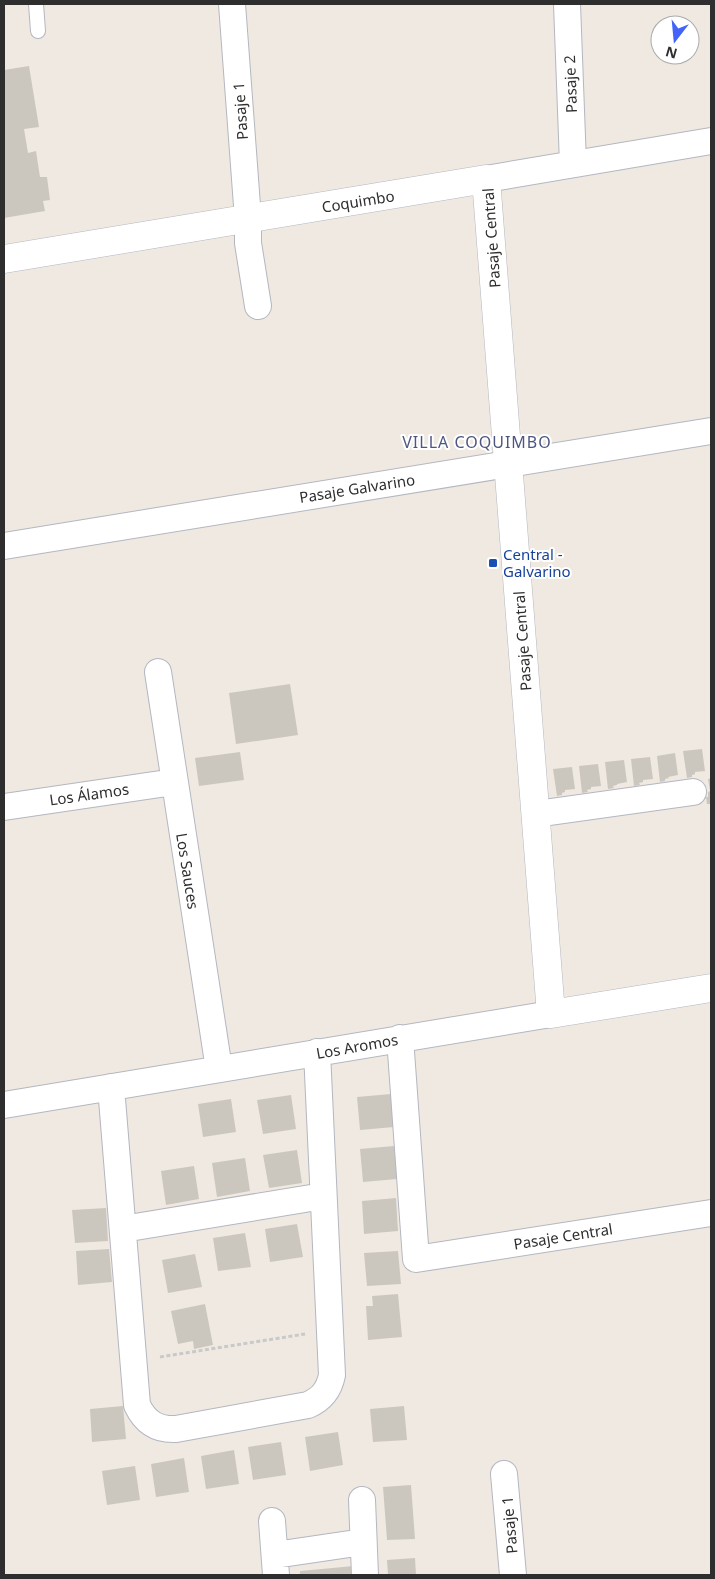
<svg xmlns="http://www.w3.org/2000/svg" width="715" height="1579" font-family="'Noto Sans',sans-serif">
<rect width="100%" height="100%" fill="#efe9e1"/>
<path fill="#cbc7bf" d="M29 66 39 127 24 129 28 153 36 151 40 177H47L50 200 43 201 45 211 4 218V70Z
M290 684 298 735 236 744 229 693Z
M702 749 705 771 695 772V774L692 775V777L687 778 683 751Z
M240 752 244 780 199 786 195 758Z
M675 753 678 775 668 777 669 778 665 779V781L660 782 657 756Z
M650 757 653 779 643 780V782L639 783 640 785 634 786 631 759Z
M624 760 627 782 617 784V785L613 786 614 788 608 789 605 762Z
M598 764 601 786 591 787V789L587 790 588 792 582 793 579 766Z
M572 767 575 789 565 790V792L562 793V795L557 796 553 769Z
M711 778V804H707L706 797H708V792L710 791 708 779Z
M391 1094 394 1127 360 1130 357 1097Z
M291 1095 296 1129 263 1134 257 1100Z
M231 1099 236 1132 203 1137 198 1104Z
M394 1146 397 1179 363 1182 360 1149Z
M297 1150 302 1183 269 1188 263 1155Z
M245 1158 250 1191 217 1197 212 1163Z
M194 1166 199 1199 166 1205 161 1171Z
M396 1198 398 1231 364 1234 362 1201Z
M106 1208 108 1241 75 1243 72 1210Z
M297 1224 303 1257 270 1262 265 1229Z
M245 1233 251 1267 218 1271 213 1238Z
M109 1249 112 1282 78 1285 76 1251Z
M398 1251 401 1284 367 1286 364 1253Z
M195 1254 202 1287 168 1293 162 1260Z
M398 1294 402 1337 368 1340 366 1306H373L372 1296Z
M205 1304 213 1345 194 1349 193 1341 178 1344 171 1311Z
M123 1406 126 1439 92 1442 90 1409Z
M404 1406 407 1440 373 1442 370 1409Z
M338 1432 343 1465 310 1471 305 1437Z
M281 1442 286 1475 253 1480 248 1447Z
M234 1450 239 1484 206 1489 201 1456Z
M184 1458 189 1492 156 1497 151 1464Z
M135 1466 140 1500 107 1505 102 1471Z
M411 1485 415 1539 387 1540 383 1487Z
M415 1558 416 1575H388L387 1560Z
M354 1566V1575H300V1571Z"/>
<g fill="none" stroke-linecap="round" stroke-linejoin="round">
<defs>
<path id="service" d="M36 4 38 31"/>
<path id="minor" d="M232 4 248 219V243L258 306
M567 4 573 164
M486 179 711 141
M4 546 711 431
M158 672 219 1069
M4 807 174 782
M536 814 693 792
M400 1038 416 1259 711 1213
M111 1087 137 1405C145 1422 157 1430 176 1429L308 1405C322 1399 329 1390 332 1375L317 1052
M4 1105 551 1014
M123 1229 323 1196
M504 1474 513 1575
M362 1500 365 1575
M272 1521 276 1575
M275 1555 363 1542"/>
<path id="tertiary" d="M4 259 486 179 551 1014 711 988"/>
</defs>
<use href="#service" stroke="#b4b7c1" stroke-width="16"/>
<use href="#minor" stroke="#b4b7c1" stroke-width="28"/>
<use href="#tertiary" stroke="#b4b7c1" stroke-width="29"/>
<path stroke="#c9c9c9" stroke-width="3" stroke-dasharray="4 2.5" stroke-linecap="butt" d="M160 1357 305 1334"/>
<use href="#service" stroke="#fff" stroke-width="14"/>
<use href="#minor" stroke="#fff" stroke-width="26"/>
<use href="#tertiary" stroke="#fff" stroke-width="28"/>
</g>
<rect fill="#1a4fb4" stroke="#fff" stroke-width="2" x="488" y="558" width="10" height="10" rx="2.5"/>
<g text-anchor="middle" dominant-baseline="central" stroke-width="4" stroke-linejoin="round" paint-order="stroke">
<g font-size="15" fill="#2e2e2e" stroke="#fff">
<text transform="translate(570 84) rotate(-92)">Pasaje 2</text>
<text transform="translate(240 111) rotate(-94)">Pasaje 1</text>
<text transform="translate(358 201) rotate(-9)">Coquimbo</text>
<text transform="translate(491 238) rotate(-94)">Pasaje Central</text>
<text transform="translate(357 488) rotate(-9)">Pasaje Galvarino</text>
<text transform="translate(522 641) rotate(-94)">Pasaje Central</text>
<text transform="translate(89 794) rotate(-8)">Los Álamos</text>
<text transform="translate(188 871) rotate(81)">Los Sauces</text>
<text transform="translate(357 1046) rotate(-10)">Los Aromos</text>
<text transform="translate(563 1236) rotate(-9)">Pasaje Central</text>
<text transform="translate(509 1525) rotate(-95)">Pasaje 1</text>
</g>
<g font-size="15" fill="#164399" stroke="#fff" text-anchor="start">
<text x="503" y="554">Central -<tspan x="503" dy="17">Galvarino</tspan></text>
</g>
<g font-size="16" letter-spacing="1" fill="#4d5680" stroke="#fff">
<text x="477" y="442">VILLA COQUIMBO</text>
</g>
</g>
<rect width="715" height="1579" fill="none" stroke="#2e2e2e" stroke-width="10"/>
<g transform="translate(675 40) rotate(196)"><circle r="24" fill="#ffffff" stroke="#ababab"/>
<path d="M0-4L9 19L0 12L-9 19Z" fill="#4264fb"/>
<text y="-8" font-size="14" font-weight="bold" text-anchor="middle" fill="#2e2e2e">N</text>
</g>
</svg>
